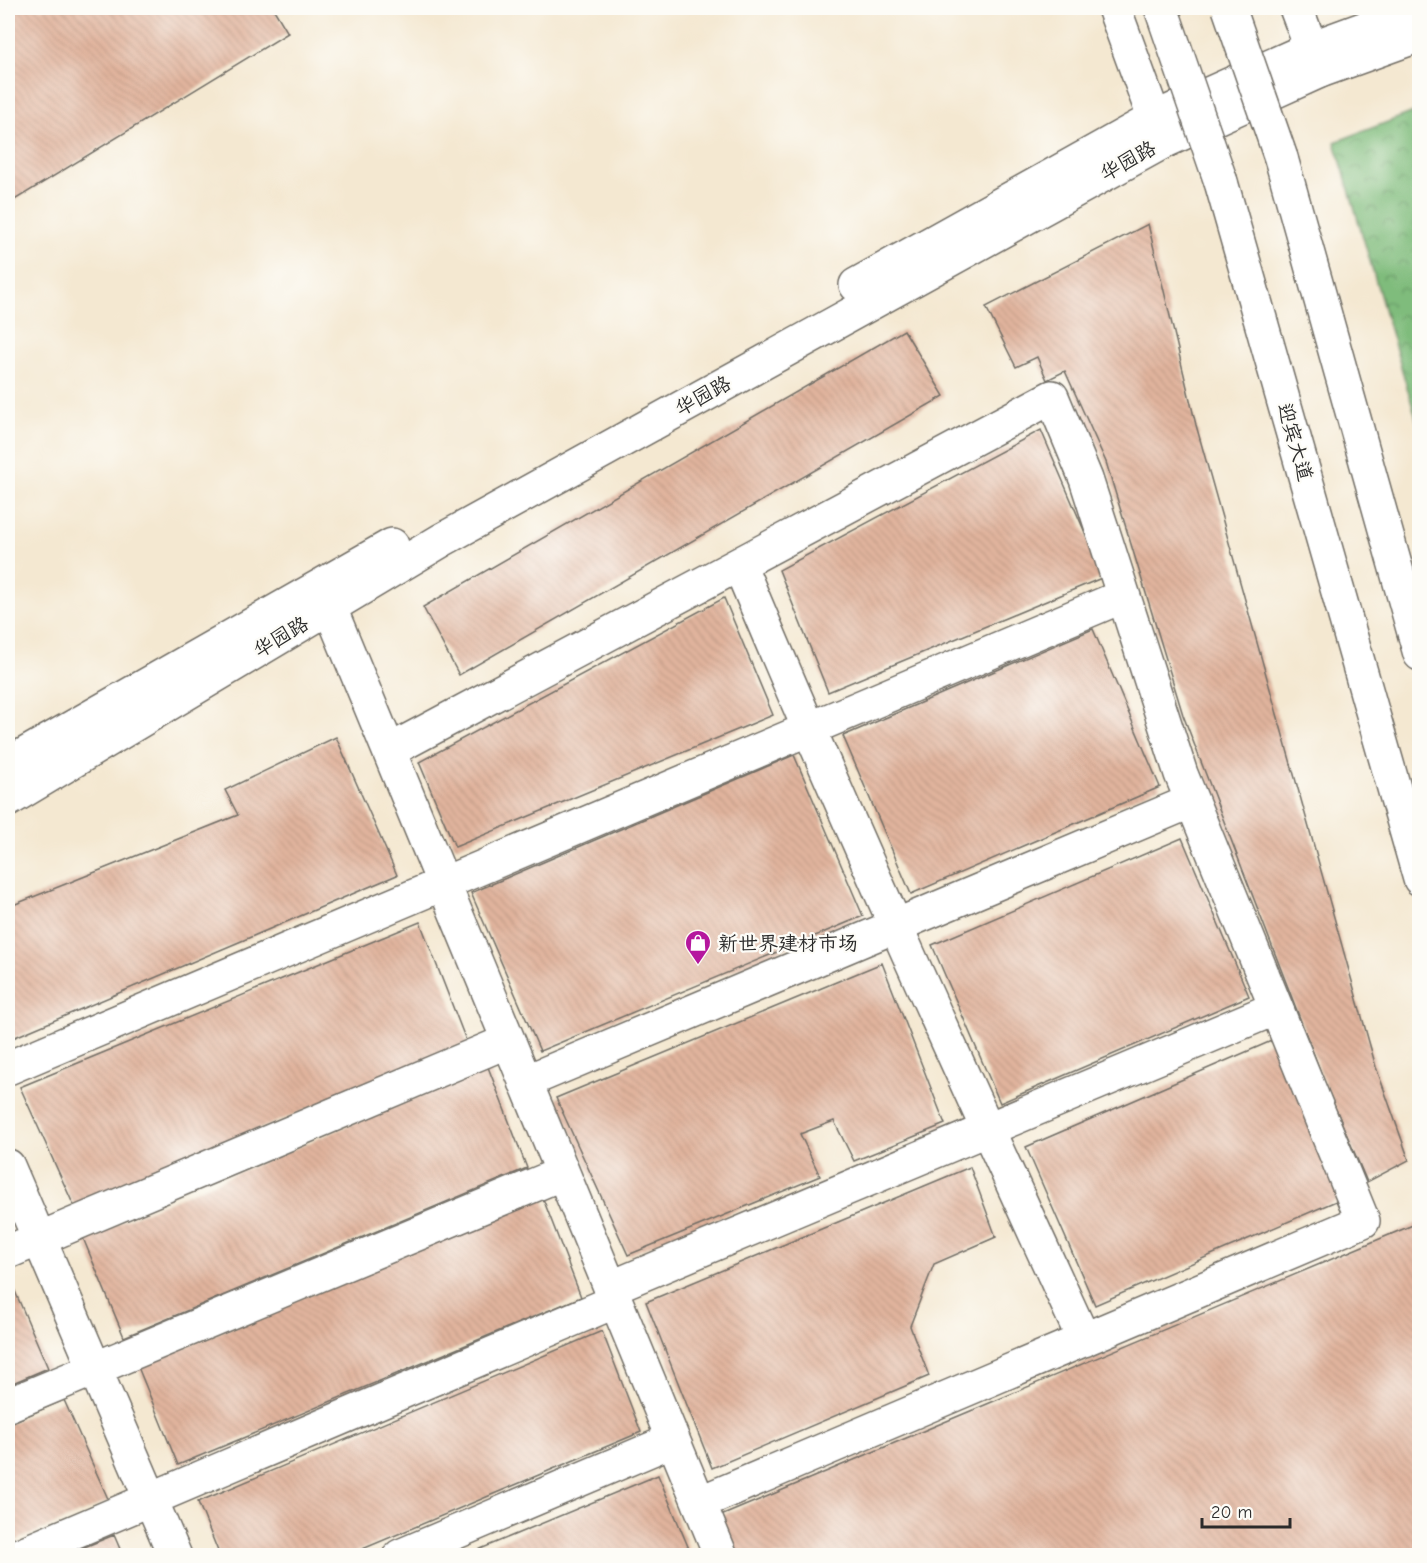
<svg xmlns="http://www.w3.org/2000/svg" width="1427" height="1563" font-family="'Comic Neue','LXGW WenKai TC',sans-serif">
<defs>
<pattern id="forest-crowns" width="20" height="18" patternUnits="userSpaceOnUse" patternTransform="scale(1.5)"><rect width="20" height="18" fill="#7fbc7c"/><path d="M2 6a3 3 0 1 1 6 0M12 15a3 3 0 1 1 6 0" fill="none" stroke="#689966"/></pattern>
<pattern id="building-back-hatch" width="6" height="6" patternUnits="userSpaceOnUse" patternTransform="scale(1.5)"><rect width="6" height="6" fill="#e1b49d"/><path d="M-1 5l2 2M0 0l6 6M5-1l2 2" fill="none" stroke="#c19b87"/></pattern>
</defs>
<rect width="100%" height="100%" fill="#fdfcf7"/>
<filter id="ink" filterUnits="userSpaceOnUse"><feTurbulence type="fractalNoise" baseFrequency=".0167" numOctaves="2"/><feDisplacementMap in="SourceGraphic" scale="12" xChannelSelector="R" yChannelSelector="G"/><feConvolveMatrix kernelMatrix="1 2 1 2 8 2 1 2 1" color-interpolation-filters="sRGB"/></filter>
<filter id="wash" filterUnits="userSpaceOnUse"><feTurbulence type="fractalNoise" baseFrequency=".008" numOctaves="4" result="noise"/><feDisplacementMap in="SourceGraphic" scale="24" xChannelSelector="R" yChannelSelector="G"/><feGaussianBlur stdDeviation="1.35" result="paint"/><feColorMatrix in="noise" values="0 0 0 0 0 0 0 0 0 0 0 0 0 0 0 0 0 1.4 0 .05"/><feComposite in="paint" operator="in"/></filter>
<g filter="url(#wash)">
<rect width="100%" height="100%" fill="#f4e8d1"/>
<path fill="url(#forest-crowns)" stroke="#557454" stroke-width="1.5" d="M1419 110H1420L1419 428 1335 142Z"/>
<g id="blocks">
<path fill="url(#building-back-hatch)" d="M8 8H273L288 33 8 204Z
M1148 224 1196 425 1376 1067 1409 1160 1367 1182 1326 1086 1183 715 1106 462 1065 371 1047 380 1037 357 1016 367 986 307Z
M904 330 944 396 459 675 423 607Z
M1041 430 1104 577 828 692 779 570Z
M724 598 773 715 455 847 419 762Z
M1093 629 1160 787 911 894 843 736Z
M336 737 397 875 8 1040V907L238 815 225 790Z
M794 755 863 916 540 1051 471 893Z
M1182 838 1249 996 1000 1103 932 945Z
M420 922 467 1043 74 1206 20 1087Z
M882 963 945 1124 854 1161 834 1121 800 1134 820 1176 628 1255 556 1098Z
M1276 1039 1343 1198 1095 1305 1026 1147Z
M488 1067 527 1168 124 1337 83 1238Z
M970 1167 996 1237 934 1264 910 1326 929 1376 712 1468 646 1302Z
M542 1196 581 1297 178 1465 138 1367Z
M1420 1222V1556H733L716 1518Z
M8 1275 48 1368 8 1385Z
M602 1331 641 1432 346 1556H220L198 1502Z
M64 1400 109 1501 8 1544V1424Z
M658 1475 692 1556H466V1555Z
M114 1535 123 1556H65V1555Z"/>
</g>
</g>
<g filter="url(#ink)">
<use href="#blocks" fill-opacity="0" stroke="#716d65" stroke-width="1.5"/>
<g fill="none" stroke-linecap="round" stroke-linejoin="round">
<defs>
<path id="minor" d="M739 564C848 825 966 1083 1084 1340
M330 608 721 1556
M389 751 1052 397 1086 479 1181 774 1363 1221 699 1503
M8 1068 1123 596
M525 1082 1192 801
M8 1166 175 1556
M8 1252 508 1041
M610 1288 1276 1008
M8 1405 563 1173
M17 1556 616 1301
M400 1556 673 1440"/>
<path id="major" d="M856 285 1155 118 1311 48 1420 8
M8 764 392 545
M8 800 442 540 1163 142 1320 71 1420 35"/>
<path id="highway" d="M1114 8 1163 142
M1296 8 1320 71
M1281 158 1420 654
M1221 182 1420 879"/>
</defs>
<use href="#minor" stroke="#716d65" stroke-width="36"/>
<use href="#major" stroke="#716d65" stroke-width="36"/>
<use href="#highway" stroke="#716d65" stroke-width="36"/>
<use href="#minor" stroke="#fff" stroke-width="33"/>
<use href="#major" stroke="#fff" stroke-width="33"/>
<use href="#highway" stroke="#fff" stroke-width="33"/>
<defs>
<path id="highway-bridge" d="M1161 8 1221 182
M1229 8 1281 158"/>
</defs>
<use href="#highway-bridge" stroke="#716d65" stroke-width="36" stroke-linecap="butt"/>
<use href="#highway-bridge" stroke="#fff" stroke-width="33"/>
</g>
</g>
<defs>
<symbol id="shop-pin" viewBox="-11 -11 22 30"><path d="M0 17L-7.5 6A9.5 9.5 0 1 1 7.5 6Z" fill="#b5179e" stroke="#fdfcf7"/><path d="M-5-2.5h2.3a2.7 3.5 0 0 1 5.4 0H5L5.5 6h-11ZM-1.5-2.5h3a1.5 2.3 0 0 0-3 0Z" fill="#fff"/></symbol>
</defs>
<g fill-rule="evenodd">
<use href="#shop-pin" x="683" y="928" width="30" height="40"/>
</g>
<g text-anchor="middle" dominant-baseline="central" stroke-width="4.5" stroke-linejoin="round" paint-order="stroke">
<g font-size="20" fill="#2b2b2b" stroke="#fdfcf7">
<text transform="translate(1128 161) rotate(-29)">华园路</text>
<text transform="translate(703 396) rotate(-29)">华园路</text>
<text transform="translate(1295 442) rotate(74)">迎宾大道</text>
<text transform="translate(281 637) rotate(-31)">华园路</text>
</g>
<g font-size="20" fill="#2b2b2b" stroke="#fdfcf7" text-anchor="start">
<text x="718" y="943">新世界建材市场</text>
</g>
</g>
<rect width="1427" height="1563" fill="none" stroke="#fdfcf7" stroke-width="30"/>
<path d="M1202 1518v9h88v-9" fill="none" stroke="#2b2b2b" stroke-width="3"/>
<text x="1211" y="1518" font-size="18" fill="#2b2b2b" stroke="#fdfcf7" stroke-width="4.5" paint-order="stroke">20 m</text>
</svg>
